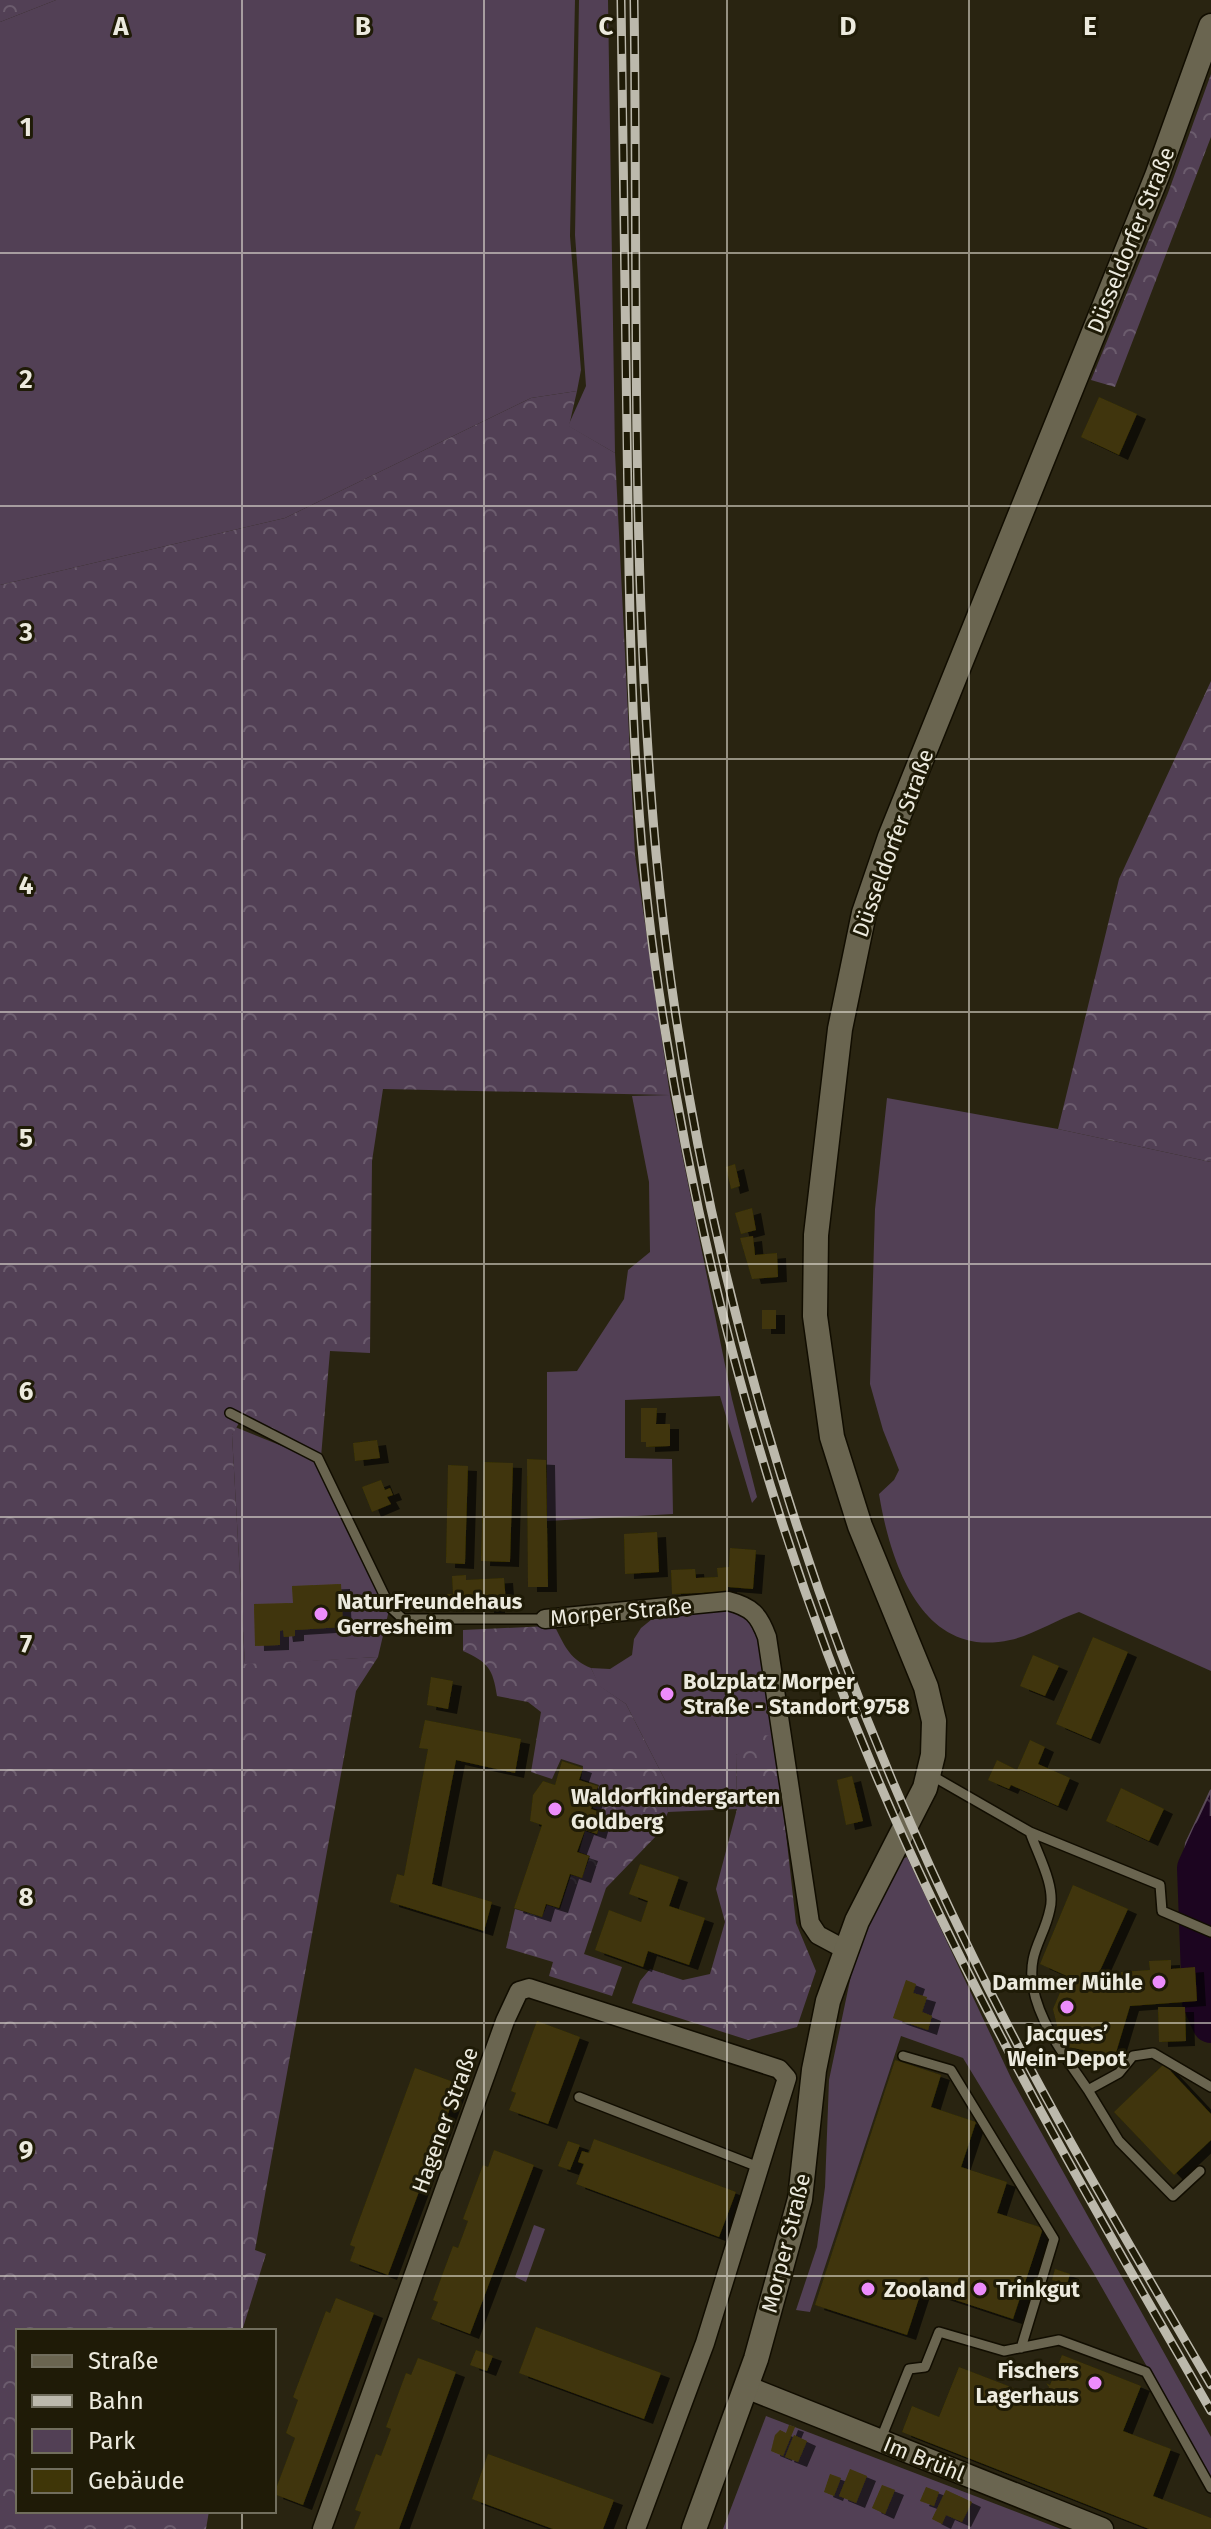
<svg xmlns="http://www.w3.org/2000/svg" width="1211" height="2529" font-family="'Fira Sans',sans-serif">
<defs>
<pattern id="forest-crowns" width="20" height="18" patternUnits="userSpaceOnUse" patternTransform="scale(2)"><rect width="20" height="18" fill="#524055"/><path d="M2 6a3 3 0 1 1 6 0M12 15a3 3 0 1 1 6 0" fill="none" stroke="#6b5c6d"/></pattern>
<pattern id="water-ripples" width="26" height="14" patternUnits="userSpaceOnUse" patternTransform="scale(2)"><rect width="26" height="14" fill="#1c0520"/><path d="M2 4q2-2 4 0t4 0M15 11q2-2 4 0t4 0" fill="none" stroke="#3d2a40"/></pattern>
<filter id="shadow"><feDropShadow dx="9" dy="5" stdDeviation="0" flood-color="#0009"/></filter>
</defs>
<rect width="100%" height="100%" fill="#292411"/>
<path fill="#524055" d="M56 0H575L570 236 581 370 577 391 531 398 285 518 0 585V22Z
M579 0H608L615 453 568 426 586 386 575 235Z
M670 1095 732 1399 757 1497 752 1503 720 1396 625 1400V1458L672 1459 673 1514 547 1521V1372L577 1371 624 1299 628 1270 650 1252 649 1182 632 1096Z
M887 1098 1058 1129 1211 1162V1671L1079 1612C1056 1620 1033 1635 1010 1640 921 1660 890 1561 879 1494L894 1480 899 1470 883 1430 870 1384 875 1209Z
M235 1427 317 1460 389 1610 378 1657 245 1665 232 1435Z
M735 1611 746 1616 763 1650 775 1736 736 1755 737 1809 668 1812 666 1782 626 1704 599 1686 591 1668 610 1669 632 1655 634 1639 641 1628 657 1615Z
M907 1857 1012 2080 1211 2437V2479L1093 2272 963 2058 901 2036 810 2312 796 2310 817 2247 825 2187 829 2080 857 1947 895 1862Z
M534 2225 545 2229 526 2282 515 2277Z
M766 2416 1061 2529H723Z"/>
<path fill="url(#forest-crowns)" d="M0 0H56L0 22Z
M1211 74V137L1115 387 1091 380 1168 193Z
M577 391 569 426 615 453 635 855 670 1095 383 1089 372 1161 370 1353 330 1351 321 1457 239 1423 232 1435 245 1664 378 1657 356 1691 255 2250 266 2254 242 2331H18V2511H209L206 2529H0V585L285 518 531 398Z
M1211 681V1162L1058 1129 1119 879Z
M548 1626 556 1629C565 1647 571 1660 591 1668L600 1686 626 1704 666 1782 668 1812 659 1833 606 1888 584 1954 622 1967 612 1996 549 1976 553 1962 506 1948 515 1909 542 1917 547 1905 560 1909 571 1875 582 1878 590 1856 579 1852 585 1831 597 1835 604 1812 593 1808 599 1785 581 1779 583 1766 561 1759 552 1779 531 1772 541 1712 528 1702 497 1696C493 1669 488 1662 463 1651V1630Z
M762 1735 775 1736 796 1923 816 1971 797 2027 748 2040 632 2003 640 1981 650 1969 683 1980 710 1974 725 1922 716 1889 737 1809 736 1755Z"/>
<path fill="url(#water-ripples)" stroke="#5a4a59" stroke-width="2" d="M1211 1790 1209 1931 1204 1969 1200 1970 1188 1957 1183 1871 1186 1843Z"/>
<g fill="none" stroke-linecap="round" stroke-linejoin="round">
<path stroke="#1c0520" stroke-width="38" d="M1211 1835 1196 1868 1201 2002 1211 2024"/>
</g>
<path fill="#3f3608" filter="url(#shadow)" d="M1099 397 1137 414 1119 455 1081 437Z
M735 1164 740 1186 731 1189 726 1167Z
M752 1208 756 1230 741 1234 735 1213Z
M753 1236 755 1255 777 1253 778 1277 752 1279 740 1238Z
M762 1310H776V1329H762Z
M641 1408H657L656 1424H670V1446L646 1447V1442H641Z
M377 1440 380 1458 355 1461 353 1443Z
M527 1459 546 1460 548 1587H528Z
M484 1462 513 1463 510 1562 481 1561Z
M448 1465 468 1466 465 1564 446 1563Z
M381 1480 385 1490 390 1488 393 1495 387 1497 391 1504 372 1512 362 1487Z
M657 1532 659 1572 625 1574 624 1534Z
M730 1548 756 1550 753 1589 728 1587V1592L672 1594 671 1570 695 1569 696 1578 718 1577 717 1568 729 1567Z
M466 1575V1580L504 1578 506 1603 496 1604V1608L485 1609V1604L447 1607V1594H453L452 1576Z
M341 1584 343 1627 295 1630V1636L284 1637 283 1630 280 1631V1645L255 1646 254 1604 293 1603 292 1586Z
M1093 1637 1128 1652 1091 1739 1056 1724Z
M1033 1655 1059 1666 1045 1696 1020 1686Z
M431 1677 453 1681 448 1709 427 1705Z
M425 1720 521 1739 515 1773 456 1760 432 1884 492 1902 484 1931 390 1902 397 1874 404 1876 428 1749 419 1748Z
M1030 1740 1045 1747 1038 1764 1070 1778 1058 1806 1011 1785 1009 1789 988 1780 997 1760 1017 1770Z
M562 1761 583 1768 579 1780 598 1786 591 1809 603 1813 597 1834 585 1830 577 1852 589 1856 582 1878 570 1874 559 1908 546 1904 542 1917 514 1908 542 1825 530 1821 533 1795 543 1781 555 1785Z
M852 1776 863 1821 846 1825 837 1780Z
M1121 1788 1164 1809 1149 1841 1106 1821Z
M640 1864 679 1877 669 1906 705 1918 689 1965 648 1951 643 1967 595 1950 609 1910 641 1922 648 1901 629 1894Z
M1073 1885 1128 1909 1093 1986 1123 1992 1121 1972 1150 1970 1149 1961 1171 1960V1969L1195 1967 1197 2001 1130 2006 1115 2056 1062 2046 1053 2009 1067 1976 1040 1964Z
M906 1980 916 1984 913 1993 927 1997 922 2012 932 2016 928 2030 893 2018Z
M1158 2007H1185L1186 2041 1159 2042Z
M537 2021 580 2037 548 2124 509 2110 516 2093 511 2091Z
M895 2060 941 2075 931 2107 976 2122 961 2167 1007 2182 997 2213 1043 2228 1013 2319 922 2289 907 2335 815 2305Z
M1164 2064 1211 2114V2140L1174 2175 1114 2112Z
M415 2068 459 2084 388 2275 350 2261 355 2247 350 2245Z
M594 2139 736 2192 719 2237 576 2184 584 2164 578 2162 582 2151 589 2153Z
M568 2141 580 2145 570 2170 558 2166Z
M494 2150 534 2165 470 2334 431 2319 438 2302 433 2300 453 2246 458 2248 468 2221 463 2219 483 2165 488 2167Z
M1055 2269 1070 2274 1067 2284 1052 2280Z
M336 2298 374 2313 303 2505 274 2494 295 2438 286 2433 298 2400 293 2397 326 2311 330 2313Z
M536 2327 661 2373 644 2419 519 2373Z
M476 2350 493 2356 487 2371 470 2365Z
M1062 2355 1141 2386 1123 2431 1171 2449 1153 2496 1211 2518V2529H1149L902 2432 912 2406 939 2417 959 2367 1045 2400 1049 2387 1046 2383 1050 2385Z
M418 2358 456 2372 399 2529H354L361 2512 355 2510 376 2454 381 2456 391 2429 386 2427 406 2373 411 2375Z
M789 2425 795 2427 783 2456 771 2451 775 2435 780 2430 786 2433Z
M794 2435 807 2441 798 2462 785 2457Z
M488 2454 614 2500 603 2529H553L472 2499Z
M850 2469 867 2476 856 2503 839 2496Z
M830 2474 841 2478 834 2496 824 2492Z
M882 2485 895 2490 885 2514 872 2508Z
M926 2487 939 2492 934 2506 920 2501Z
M946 2490 972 2502 962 2522 946 2515 942 2524 932 2519Z"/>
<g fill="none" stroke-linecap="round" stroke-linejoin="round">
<defs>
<path id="service" d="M230 1413 318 1458 390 1607 403 1619H545
M929 1774 1030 1832 1160 1885 1162 1911 1211 1932
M1030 1832C1037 1853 1056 1886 1050 1909 1044 1939 1027 1952 1033 1987 1040 2025 1067 2059 1088 2090L1119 2073 1133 2056 1153 2053 1211 2087
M903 2056 951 2070 1054 2239 1021 2348
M1088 2090 1119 2141 1173 2196 1200 2171
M579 2097 761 2168
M880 2441 909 2369 925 2367 939 2332 1004 2351 1059 2340 1146 2372 1211 2488"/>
<path id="minor" d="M545 1619 728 1601C752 1607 759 1615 767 1637L810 1923 818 1935 846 1950
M322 2529 505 2021 519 1991 529 1988 779 2069 787 2078 705 2343 636 2529"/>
<path id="tertiary" d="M746 2387 1102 2529"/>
<path id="secondary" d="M694 2529 756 2359 800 2199 814 2070 828 2001 857 1921 925 1788 933 1755 934 1721 926 1687 860 1526 832 1437 815 1316 816 1235 840 1029 864 913 890 837 1157 176 1211 26"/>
</defs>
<use href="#service" stroke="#110d00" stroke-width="12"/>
<use href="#minor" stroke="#110d00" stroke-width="21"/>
<use href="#tertiary" stroke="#110d00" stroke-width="25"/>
<use href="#secondary" stroke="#110d00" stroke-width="27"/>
<use href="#service" stroke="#6a6550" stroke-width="9"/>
<use href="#minor" stroke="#6a6550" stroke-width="18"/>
<use href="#tertiary" stroke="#6a6550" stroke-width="22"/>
<use href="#secondary" stroke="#6a6550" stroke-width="24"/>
<defs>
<path id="rail" d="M621 0C624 169 625 339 628 508 630 660 634 813 655 964 698 1269 781 1572 910 1852 998 2045 1105 2227 1211 2411
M634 0C638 284 630 570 656 853 692 1236 803 1613 973 1957 1045 2104 1129 2244 1211 2385"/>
</defs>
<use href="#rail" stroke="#bcb9ac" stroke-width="9"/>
<use href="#rail" stroke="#1f1b07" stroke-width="6" stroke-dasharray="18" stroke-linecap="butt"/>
</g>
<path fill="none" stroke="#eceade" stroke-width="2" stroke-opacity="0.55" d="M242 0V2331M484 0V2529M727 0V2529M969 0V2529M0 253H1211M0 506H1211M0 759H1211M0 1012H1211M0 1264H1211M0 1517H1211M0 1770H1211M0 2023H1211M0 2276H1211M242 2511V2529"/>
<g fill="#ec8cfb" stroke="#1f1b07" stroke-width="3">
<circle cx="321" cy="1614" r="8"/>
<circle cx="667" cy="1694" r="8"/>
<circle cx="555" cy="1809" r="8"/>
<circle cx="1159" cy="1982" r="8"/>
<circle cx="1067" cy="2007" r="8"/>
<circle cx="868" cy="2289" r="8"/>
<circle cx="980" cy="2289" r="8"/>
<circle cx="1095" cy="2383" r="8"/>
</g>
<g text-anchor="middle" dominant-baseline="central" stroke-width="6" stroke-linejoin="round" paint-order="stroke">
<g font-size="22" fill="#eceade" stroke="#1f1b07">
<text transform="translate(1131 240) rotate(-68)">Düsseldorfer Straße</text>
<text transform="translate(893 843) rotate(-70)">Düsseldorfer Straße</text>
<text transform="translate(621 1612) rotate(-5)">Morper Straße</text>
<text transform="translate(445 2120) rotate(-70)">Hagener Straße</text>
<text transform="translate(786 2243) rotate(-76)">Morper Straße</text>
<text transform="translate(924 2459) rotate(22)">Im Brühl</text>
</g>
<g font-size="22" font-weight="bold" fill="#eceade" stroke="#1f1b07" text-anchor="start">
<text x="337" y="1601">NaturFreundehaus<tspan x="337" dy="25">Gerresheim</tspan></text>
<text x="683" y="1681">Bolzplatz Morper<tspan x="683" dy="25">Straße - Standort 9758</tspan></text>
<text x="571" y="1796">Waldorfkindergarten<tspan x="571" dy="25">Goldberg</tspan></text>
<text x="1143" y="1982" text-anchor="end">Dammer Mühle</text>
<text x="1067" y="2033" text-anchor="middle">Jacques’<tspan x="1067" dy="25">Wein-Depot</tspan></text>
<text x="884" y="2289">Zooland</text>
<text x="996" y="2289">Trinkgut</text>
<text x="1079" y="2370" text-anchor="end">Fischers<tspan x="1079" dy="25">Lagerhaus</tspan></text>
</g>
</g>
<g font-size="26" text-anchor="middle" font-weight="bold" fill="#eceade" stroke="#1f1b07" stroke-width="6" stroke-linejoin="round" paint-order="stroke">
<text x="121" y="35">A</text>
<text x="363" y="35">B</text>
<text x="606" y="35">C</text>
<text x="848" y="35">D</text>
<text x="1090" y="35">E</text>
<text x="26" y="136">1</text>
<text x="26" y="388">2</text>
<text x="26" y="641">3</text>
<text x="26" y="894">4</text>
<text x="26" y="1147">5</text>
<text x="26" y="1400">6</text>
<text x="26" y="1653">7</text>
<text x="26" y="1906">8</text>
<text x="26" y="2159">9</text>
</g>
<rect x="16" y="2329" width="260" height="184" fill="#1f1b07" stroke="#716e5d" stroke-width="2"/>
<rect x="32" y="2355" width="40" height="12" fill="#6a6550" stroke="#716e5d" stroke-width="2"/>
<text x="88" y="2369" font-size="24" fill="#eceade">Straße</text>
<rect x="32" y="2395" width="40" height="12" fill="#bcb9ac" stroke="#716e5d" stroke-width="2"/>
<text x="88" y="2409" font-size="24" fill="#eceade">Bahn</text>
<rect x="32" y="2429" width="40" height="24" fill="#524055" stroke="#716e5d" stroke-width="2"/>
<text x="88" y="2449" font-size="24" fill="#eceade">Park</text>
<rect x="32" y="2469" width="40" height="24" fill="#3f3608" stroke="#716e5d" stroke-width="2"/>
<text x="88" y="2489" font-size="24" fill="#eceade">Gebäude</text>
</svg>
